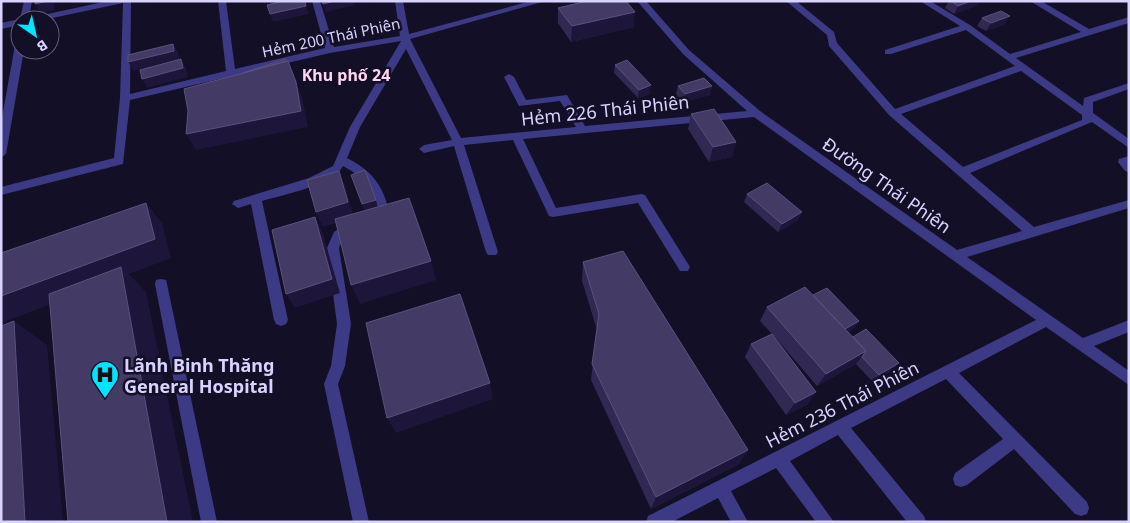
<svg xmlns="http://www.w3.org/2000/svg" width="1130" height="523" font-family="'Noto Sans',sans-serif">
<rect width="100%" height="100%" fill="#130f26"/>
<g fill="none" stroke-linecap="round" stroke-linejoin="round">
<path fill="#3d3a85" fill-rule="evenodd" d="M24 1H32L29 18 108 1H131L130 94 226 71 218 1H226L235 69 325 48 312 1H320L334 47 400 36 395 1H403L409 34 531 1H546L410 39 461 138 576 127 560 101 519 106 504 77 509 74 514 77 526 100 567 95 585 126 747 111 683 54 637 1H646L689 50 760 111 957 250 1022 231 889 115 829 46 827 35 786 1H796L834 32 837 43 895 109 1015 66 966 30 891 54H885V50L960 26 920 1H930L970 25 1010 54 1081 32 1030 1H1041L1089 29 1129 17V23L1016 58 1083 106 1084 98 1129 83V89L1093 102V113L1129 139V148L1092 122 970 173 1034 227 1129 200V208L967 257 1083 338 1129 320V332L1094 346 1129 371V385L1046 327 959 373 1087 502 1089 508 1087 514 1081 516 1075 514 1014 449 967 485 961 487 955 485 953 479 955 473 1003 439 946 379 851 428 924 516 926 522H907L838 435 790 461 834 522H816L776 468 731 491 748 522H731L718 498 672 522H646L648 516 1036 320 754 117 523 139 556 208 641 194 645 195 690 267 688 271H680L638 203 553 217 549 216 513 140 464 145 498 252 496 255H488L486 252 454 146 424 153 419 149 424 145 452 140 406 49 360 127 347 158C370 170 381 182 388 207L376 219H368L366 216 376 206C370 186 362 176 343 166 334 185 282 195 262 201L288 320 286 324 281 326 276 324 274 320 251 204 238 208 232 204 234 201 309 178 333 166 350 127 401 41 330 53 130 100 123 164 1 195V187L114 158 120 98 123 3 43 20H20V25L1 29V23L20 19ZM1021 71 1082 115V120L963 167 901 114Z
M20 42V50H24L6 154 1 158V123L15 45Z
M1129 156V172L1125 171 1118 162 1119 159Z
M351 220 355 222 357 225 343 238 339 248 351 324 345 366 338 384 369 522H353L324 384 331 366 337 324 327 248 334 232Z
M161 279 166 280 167 284 217 522H201L155 284 156 280Z"/>
</g>
<path fill="#312854" d="M949 1H980L978 5 954 14 945 8Z
M558 8 634 27 571 42 558 23Z
M982 18 1005 24 986 31 977 26Z
M615 65 650 94 638 98 614 73Z
M678 86H712L710 95 683 102 676 94Z
M691 114 736 142 732 157 709 162 688 129Z
M747 194 798 220 778 232 744 202Z
M583 262 739 464 651 509 591 380 597 330 582 281Z
M813 295 859 321 854 328 848 332 853 337 893 370 873 382 856 364 817 386 774 336 808 404 786 415 745 357 751 344 772 334 760 321 767 307Z"/>
<path fill="#1d163a" d="M48 1H54V10L41 13 35 4Z
M334 1H354L355 5 326 12 323 4Z
M971 1H980L978 5 954 14 958 6Z
M306 6 309 14 273 22 270 14Z
M635 12 634 27 571 42 572 26Z
M1010 16 1005 24 986 31 991 23Z
M173 44 178 52 179 59 134 71 128 62Z
M181 59 186 68 188 77 147 88 142 79Z
M288 61 302 97 308 127 196 150 186 134Z
M651 85 650 94 638 98 639 90Z
M712 86 710 95 683 102 685 94Z
M736 142 732 157 709 162 713 147Z
M339 171 345 186 354 217 323 227 316 212Z
M376 200 378 208 365 212 362 204Z
M146 203 162 223 171 258 129 274 146 292 193 522H167L123 277 1 323V296Z
M802 212 798 220 778 232 782 224Z
M315 217 322 231 340 293 295 308 286 294Z
M431 261 436 280 360 304 351 285Z
M14 321 47 345 63 522H25Z
M859 321 854 328 834 340 839 333Z
M866 351 856 364 817 386 826 374Z
M899 363 893 370 873 382 879 375Z
M490 383 493 399 396 433 387 418Z
M816 392 808 404 786 415 795 403Z
M748 450 739 464 651 509 656 497Z"/>
<path fill="#433a66" stroke="#5a527e" d="M35 1H48L35 4Z
M283 1H305L306 6 270 14 267 5Z
M322 1H334L323 4Z
M587 1H626L635 12 572 26 558 8Z
M951 1H971L958 6Z
M1001 11 1010 16 991 23 982 18Z
M173 44 174 51 128 62V55Z
M181 59 183 68 142 79 140 70Z
M285 59 286 61 243 73Z
M627 60 651 85 639 90 615 65Z
M288 61 296 82 301 111 186 134 188 111 184 89Z
M704 78 712 86 685 94 678 86Z
M714 109 736 142 713 147 691 114Z
M365 170 376 200 362 204 351 175Z
M339 171 348 202 316 212 307 180Z
M767 183 802 212 782 224 747 194Z
M409 198 431 261 351 285 335 219Z
M146 203 155 239 1 296V253Z
M315 217 332 279 286 294 272 230Z
M623 251 748 450 656 497 592 364 599 314 583 262Z
M121 267 167 522H68L49 294Z
M805 287 866 351 826 374 767 307Z
M827 288 859 321 845 329 813 295Z
M460 294 490 383 387 418 366 323Z
M14 321 25 522H1V326Z
M866 329 899 363 879 375 862 357 866 351 853 337Z
M772 334 816 392 795 403 751 344Z"/>
<defs>
<symbol id="hospital-pin" viewBox="-11 -11 22 30"><path d="M0 17L-7.5 6A9.5 9.5 0 1 1 7.5 6Z" fill="#00e5ff" stroke="#130f26"/><path d="M-5-5h3v3.5h4V-5h3V5h-3V1.5h-4V5h-3Z" fill="#111"/></symbol>
</defs>
<g fill-rule="evenodd">
<use href="#hospital-pin" x="89" y="359" width="32" height="43"/>
</g>
<g text-anchor="middle" dominant-baseline="central" stroke-width="5" stroke-linejoin="round" paint-order="stroke">
<g font-size="15" fill="#d9d4ff" stroke="#130f26">
<text transform="translate(331 37) rotate(-12)">Hẻm 200 Thái Phiên</text>
</g>
<g font-size="16" font-weight="bold" fill="#ffd6f0" stroke="#130f26">
<text x="346" y="75">Khu phố 24</text>
</g>
<g font-size="18" fill="#d9d4ff" stroke="#130f26">
<text transform="translate(605 110) rotate(-6)">Hẻm 226 Thái Phiên</text>
<text transform="translate(887 185) rotate(35)">Đường Thái Phiên</text>
<text transform="translate(842 404) rotate(-27)">Hẻm 236 Thái Phiên</text>
</g>
<g font-size="18" font-weight="bold" fill="#d9d4ff" stroke="#130f26" text-anchor="start">
<text x="124" y="365">Lãnh Binh Thăng<tspan x="124" dy="21">General Hospital</tspan></text>
</g>
</g>
<rect width="1130" height="523" fill="none" stroke="#d9d4ff" stroke-width="5"/>
<g transform="translate(35 35) rotate(146)"><circle r="24" fill="#130f26" stroke="#625e7d"/>
<path d="M0-4L9 19L0 12L-9 19Z" fill="#00e5ff"/>
<text y="-8" font-size="14" font-weight="bold" text-anchor="middle" fill="#d9d4ff">B</text>
</g>
</svg>
